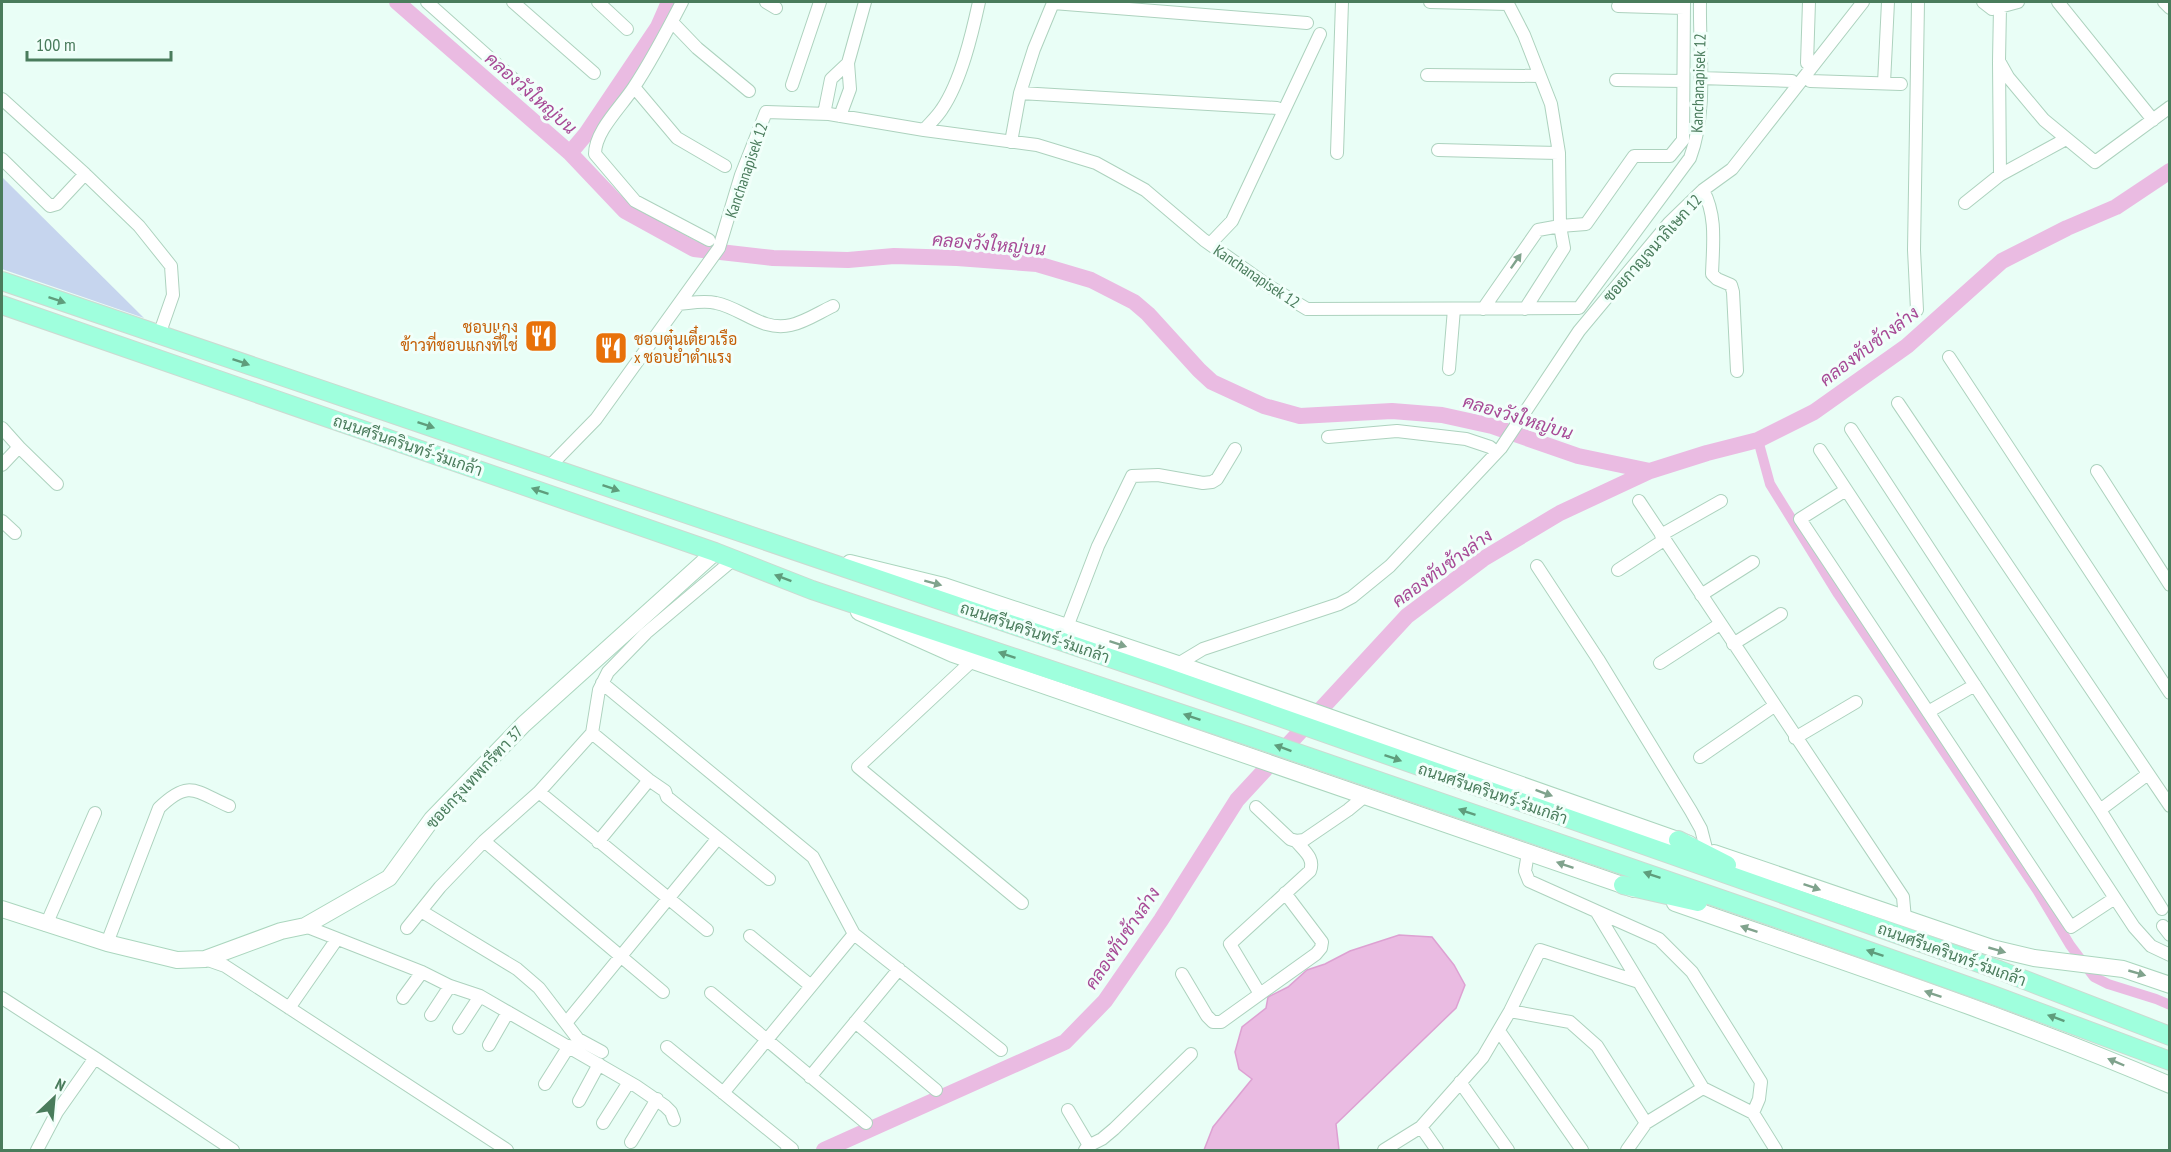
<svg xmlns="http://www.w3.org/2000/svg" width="2171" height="1152" font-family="'PT Sans Narrow',Sarabun,sans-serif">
<rect width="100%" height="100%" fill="#e9fef6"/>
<path fill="#c6d5ee" d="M2 177 144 318 2 269Z"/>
<path fill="#eabbe2" stroke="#dda1d2" stroke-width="1.5" d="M1399 935 1432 937 1454 965 1465 985 1456 1008 1336 1124 1339 1150H1204L1213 1127 1252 1079 1239 1069 1235 1052 1242 1027 1266 1008 1268 997 1288 987 1307 970 1325 964 1350 951Z"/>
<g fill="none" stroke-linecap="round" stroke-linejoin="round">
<path stroke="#eabbe2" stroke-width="10" d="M1758 440 1770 484 1838 594 2037 890 2070 945 2094 977 2108 984 2156 999 2170 1005"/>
<path stroke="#eabbe2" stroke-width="16" d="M397 2 570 153 625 211 694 249 773 258 848 260 894 256 957 258 1037 264 1091 280 1134 302 1148 314 1199 370 1212 382 1264 406 1300 416 1392 411 1442 415 1492 426 1578 456 1650 471
M570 153 586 134 658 27 669 2
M824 1150 1065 1042 1105 1001 1161 920 1237 800 1407 616 1483 559 1560 513 1650 471 1707 453 1758 440 1814 412 1907 346 2002 261 2067 228 2116 207 2170 171"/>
<defs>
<path id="street" d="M427 2 547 109
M513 2 594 73
M598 2 627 29
M682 2C667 31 652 60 634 87 621 107 595 131 595 154L635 201 709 240
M766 2 776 8
M1430 2 1508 4
M1507 2 1524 35 1551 104 1559 153 1560 226 1586 224 1634 156H1670L1683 140 1684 2
M1983 2 1992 9 2018 2
M2058 2 2153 120
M2164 2 2170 8
M1618 6 1684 8
M2000 7 1999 61 2008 77 2044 120 2095 162 2170 107
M672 22 697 48 749 91
M1999 62 2000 175
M1807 63 1809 2
M1427 75 1540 76
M1700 78 1792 81
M1616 80 1683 81
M1810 81 1901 84
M1884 83 1888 2
M792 85 820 2
M634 87 677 138 725 166
M1020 93 1277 108
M2 99 85 174 139 226 171 266 173 295 159 335
M824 114 831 79 848 63
M840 116 850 89 848 63 865 2
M924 130C930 123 937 117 942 109 961 81 972 34 979 2
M1011 142 1020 93 1034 49 1053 3 1307 23
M1438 150 1559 153
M1337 153 1342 2
M2 159 50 206 57 204 85 174
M1703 190C1717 216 1713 244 1712 274L1717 279 1731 285 1733 292 1737 371
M1965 203 2000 175 2066 139
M1210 244 1232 221 1320 34
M679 304C691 303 704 300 716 303 742 308 762 332 791 325 805 322 820 312 833 306
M1483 309 1538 230 1560 226 1564 248 1525 309
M1917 310 1914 250 1918 2
M1949 357 2170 693
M1449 369 1454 309
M1898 403 2170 806
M2 428 19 447 2 465
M1851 429 2100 810 2162 909
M1328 437 1397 431 1466 439 1490 447 1496 452
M19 447 57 484
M1820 450 2134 927 2151 946 2170 955
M549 467 596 419 719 248 741 175 766 112 829 114 924 130 1037 145 1096 163 1145 190 1204 240 1267 285 1307 309 1579 308 1690 158C1708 110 1699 52 1700 2
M2097 471 2170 585
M1846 490 1800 519 2071 927 2115 898
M1639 501 1903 897 1905 919
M2 521 15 533
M1661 535 1721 501
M734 559 646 633 608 672 599 690 592 733 649 780 665 791 667 797 769 879
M1537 566 1598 659 1691 811 1701 829 1708 856
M1618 570 1664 540
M1701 595 1753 562
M1067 627 1098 546 1132 476 1158 475 1203 483 1212 482 1217 479 1235 449
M1733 644 1781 614
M973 660 858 767 1022 903
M1660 663 1720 624
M1178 664 1203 649 1339 604 1352 597 1390 566 1501 448 1579 331 1669 223 1703 190 1732 169 1863 2
M602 683 813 857 854 934 1001 1050
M1928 712 1975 685
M1795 738 1856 702
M1700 757 1774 706
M539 792 707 930
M1256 807 1290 839 1296 841 1304 840 1348 810 1365 796
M2100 810 2148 774
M484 841 663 992
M598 842 649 780
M1528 853 1525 871 1529 881 1596 911 1703 1088 1753 1113 1776 1150
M421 911 517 969 539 988 578 1039 602 1052
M1596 911 1659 939 1692 972 1761 1082 1759 1099 1753 1113
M46 925 95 813
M305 926 422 972 450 986 480 996 636 1086 665 1106 671 1112 674 1120
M2163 926 2170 935
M407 928 440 887 484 841 539 792 592 733
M750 936 811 986
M107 943 159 808C189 779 195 791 229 806
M205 959 225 966 507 1150
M1182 974 1207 1016 1213 1022H1221L1316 954 1321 948 1322 942 1285 893
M711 993 866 1123
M1260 994 1230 944 1310 871C1315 858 1304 851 1296 841
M2 998 95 1058 233 1150
M403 998 422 972
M289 1008 337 939
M1510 1011 1570 1022 1597 1046 1646 1123
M431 1015 450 986
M855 1022 936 1090
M566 1023 718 838
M459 1028 480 996
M1499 1031 1582 1150
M489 1045 508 1012
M667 1047 792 1149 787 1150
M810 1077 899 969
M1460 1082 1508 1150
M545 1084 569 1046
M723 1093 854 934
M579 1101 599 1064
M1068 1110 1087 1142 1088 1146 1085 1150
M603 1123 629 1082
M1421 1127 1437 1150
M631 1142 657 1099
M1088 1146 1102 1139 1114 1129 1191 1054
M37 1150 57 1112 95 1058
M1384 1150 1421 1127 1483 1057 1510 1011 1540 950 1639 982
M1627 1150 1646 1123 1703 1088"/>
<path id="secondary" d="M850 563 944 586 1178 664 1689 844
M859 612 953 654 1634 889
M1714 853 1992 948 2034 958 2123 969 2170 985
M1675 903C1841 961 2008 1016 2170 1085
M2 909 107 943 177 960 205 959 281 931 305 926 389 878 432 819 524 724 715 552"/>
<path id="primary" d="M2 281 1160 675 1999 970 2170 1036
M2 305 715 552 812 590 1248 736 1776 918 1990 994 2170 1061
M1678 840 1727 865
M1623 885 1698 902"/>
</defs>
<use href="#street" stroke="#add2be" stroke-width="14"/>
<use href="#secondary" stroke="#abd6be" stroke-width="18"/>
<use href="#primary" stroke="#ccdad1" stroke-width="20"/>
<use href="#street" stroke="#fff" stroke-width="12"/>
<use href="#secondary" stroke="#fff" stroke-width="16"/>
<use href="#primary" stroke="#9fffdd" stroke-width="18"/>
</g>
<defs><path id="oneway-solid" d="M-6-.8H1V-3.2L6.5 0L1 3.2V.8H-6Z" transform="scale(1.5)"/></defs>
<g fill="#80a38d">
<use href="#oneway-solid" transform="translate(1516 261) rotate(-55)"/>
<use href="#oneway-solid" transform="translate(933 583) rotate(15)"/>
<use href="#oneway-solid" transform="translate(1118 644) rotate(18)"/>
<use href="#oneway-solid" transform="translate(1544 793) rotate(20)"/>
<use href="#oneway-solid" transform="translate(1565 865) rotate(-161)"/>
<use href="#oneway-solid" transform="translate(1812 887) rotate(19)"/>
<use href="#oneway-solid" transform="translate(1749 929) rotate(-161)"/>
<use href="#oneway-solid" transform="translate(1997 950) rotate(16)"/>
<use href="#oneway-solid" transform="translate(2137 973) rotate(16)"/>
<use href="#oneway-solid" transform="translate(1933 994) rotate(-161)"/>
<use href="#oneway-solid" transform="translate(2116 1062) rotate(-157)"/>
</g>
<g fill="#5f9d7c">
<use href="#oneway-solid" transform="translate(57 300) rotate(19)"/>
<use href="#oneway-solid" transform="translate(241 362) rotate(19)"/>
<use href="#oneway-solid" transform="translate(426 425) rotate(19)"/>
<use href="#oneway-solid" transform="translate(611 488) rotate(19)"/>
<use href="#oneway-solid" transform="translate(540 491) rotate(-161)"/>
<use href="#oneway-solid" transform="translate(783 578) rotate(-159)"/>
<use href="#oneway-solid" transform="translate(1007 655) rotate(-161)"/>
<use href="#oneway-solid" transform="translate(1192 717) rotate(-161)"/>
<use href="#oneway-solid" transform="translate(1283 748) rotate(-160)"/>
<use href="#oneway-solid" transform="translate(1393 758) rotate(19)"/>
<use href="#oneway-solid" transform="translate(1467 812) rotate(-161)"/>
<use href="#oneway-solid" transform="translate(1652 875) rotate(-161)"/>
<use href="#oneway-solid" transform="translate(1875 953) rotate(-161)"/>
<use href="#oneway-solid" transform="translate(2056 1018) rotate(-160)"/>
</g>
<defs>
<symbol id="restaurant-square" viewBox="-11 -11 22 22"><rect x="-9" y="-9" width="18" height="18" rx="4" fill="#e8710a" stroke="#f1fffa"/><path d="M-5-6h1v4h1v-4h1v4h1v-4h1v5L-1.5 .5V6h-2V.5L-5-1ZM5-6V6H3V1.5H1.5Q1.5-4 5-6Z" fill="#fff"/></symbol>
</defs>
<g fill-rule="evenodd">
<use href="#restaurant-square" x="522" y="317" width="38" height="38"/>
<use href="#restaurant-square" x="592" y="329" width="38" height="38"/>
</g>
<g text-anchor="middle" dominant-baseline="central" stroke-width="6" stroke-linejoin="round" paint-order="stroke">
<g font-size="16" fill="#4a7c5c" stroke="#f1fffa">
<text transform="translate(1698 83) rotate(-88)">Kanchanapisek 12</text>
<text transform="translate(746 170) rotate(-71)">Kanchanapisek 12</text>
<text transform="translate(1652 248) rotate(-48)">ซอยกาญจนาภิเษก 12</text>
<text transform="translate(1257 276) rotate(34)">Kanchanapisek 12</text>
<text transform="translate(408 445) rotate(19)">ถนนศรีนครินทร์-ร่มเกล้า</text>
<text transform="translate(1035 632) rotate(19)">ถนนศรีนครินทร์-ร่มเกล้า</text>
<text transform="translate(474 777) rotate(-47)">ซอยกรุงเทพกรีฑา 37</text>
<text transform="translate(1493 793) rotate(19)">ถนนศรีนครินทร์-ร่มเกล้า</text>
<text transform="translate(1952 954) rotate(20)">ถนนศรีนครินทร์-ร่มเกล้า</text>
</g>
<g font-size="16" fill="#c56008" stroke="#f1fffa" text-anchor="end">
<text x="518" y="327">ชอบแกง<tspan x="518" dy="18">ข้าวที่ชอบแกงที่ใช่</tspan></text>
<text x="634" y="339" text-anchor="start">ชอบตุ๋นเตี๋ยวเรือ<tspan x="634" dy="18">x ชอบยำตำแรง</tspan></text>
</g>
<g font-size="18" font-style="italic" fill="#a74a96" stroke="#f1fffa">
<text transform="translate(531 93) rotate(41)">คลองวังใหญ่บน</text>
<text transform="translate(989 244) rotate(5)">คลองวังใหญ่บน</text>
<text transform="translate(1869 346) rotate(-37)">คลองทับช้างล่าง</text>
<text transform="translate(1518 417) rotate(17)">คลองวังใหญ่บน</text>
<text transform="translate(1442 568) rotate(-36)">คลองทับช้างล่าง</text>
<text transform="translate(1122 938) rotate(-56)">คลองทับช้างล่าง</text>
</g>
</g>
<rect width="2171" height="1152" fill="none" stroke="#4a7c5c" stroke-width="6"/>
<g transform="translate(54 1098) rotate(26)" stroke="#f1fffa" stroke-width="4.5" paint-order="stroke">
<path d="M0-4.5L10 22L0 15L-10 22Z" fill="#4a7c5c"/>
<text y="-9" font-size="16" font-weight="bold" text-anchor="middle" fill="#4a7c5c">N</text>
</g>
<path d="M27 51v9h144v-9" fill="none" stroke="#4a7c5c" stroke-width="3"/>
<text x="36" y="51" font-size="18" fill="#4a7c5c" stroke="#f1fffa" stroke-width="4.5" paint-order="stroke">100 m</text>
</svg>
